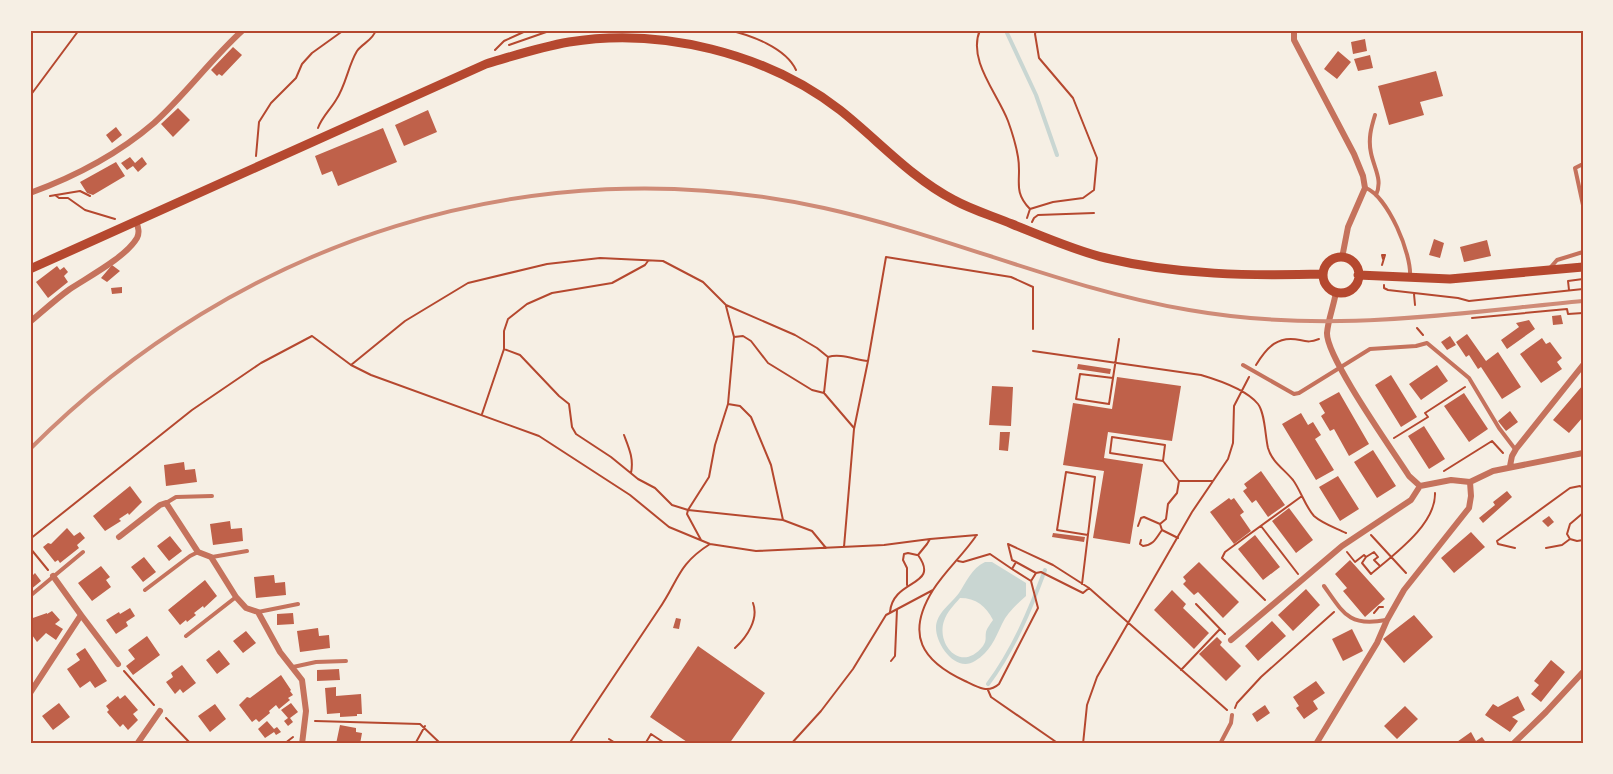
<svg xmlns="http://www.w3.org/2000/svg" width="1613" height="774" font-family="Cabin,sans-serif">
<rect width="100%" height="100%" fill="#f6efe4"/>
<path fill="#c9d6d2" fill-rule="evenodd" d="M985 562H992L1026 583V596C1017 604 1007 613 1002 624 995 639 990 652 975 661 956 673 936 645 936 628 936 613 951 604 959 593 967 581 971 569 985 562ZM960 598C976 598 986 606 993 620 991 623 987 628 986 632 985 638 987 640 983 646 961 674 936 644 944 621 947 612 954 605 960 598Z"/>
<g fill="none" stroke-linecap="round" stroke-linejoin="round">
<path stroke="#c9d6d2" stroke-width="4" d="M1008 30 1007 33 1036 95 1057 155
M988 684C1014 649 1030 610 1045 570"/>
</g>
<path fill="#bf614a" d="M1365 39 1367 51 1353 54 1351 42Z
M233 47 242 55 222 76 219 74 217 76 211 70Z
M1338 51 1351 62 1337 79 1324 69Z
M1370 55 1373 68 1358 71 1354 59Z
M1436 71 1443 96 1420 102 1424 115 1389 125 1378 86Z
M178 108 190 120 173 137 161 124Z
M428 110 437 132 404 146 395 125Z
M116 127 122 135 112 143 106 135Z
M383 128 397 162 338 186 332 171 322 175 315 156Z
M130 157 135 163 142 157 147 164 138 172 133 166 127 170 121 163Z
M116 162 125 176 93 195 87 193 80 182Z
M1434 239 1444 243 1440 258 1429 255Z
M1487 240 1491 256 1464 262 1460 247Z
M112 265 120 271 107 282 101 278Z
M57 266 60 270 64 267 68 272 64 276 68 282 48 298 36 282Z
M122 287V293L112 294 111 288Z
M1561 315 1563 324 1553 325 1552 316Z
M1529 320 1535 329 1507 349 1501 340 1519 327 1516 323Z
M1467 334 1486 361 1498 352 1521 387 1502 399 1481 367 1478 369 1469 355 1466 357 1456 342Z
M1450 336 1456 345 1447 350 1441 342Z
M1542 338 1546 344 1550 342 1562 358 1557 362 1562 369 1541 383 1520 354Z
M1078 364 1111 369 1110 374 1077 369Z
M1437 365 1448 381 1421 400 1409 384Z
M1391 375 1417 417 1401 427 1375 385Z
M1117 377 1181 386 1172 441 1108 432 1104 458 1143 464 1130 544 1093 538 1104 471 1063 465 1073 403 1112 409Z
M1583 385V417L1569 433 1553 420Z
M992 386 1013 387 1011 426 989 425Z
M1339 392 1369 444 1349 456 1334 429 1330 431 1321 416 1325 413 1319 403Z
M1464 393 1488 429 1469 442 1444 406Z
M1510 411 1518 422 1506 431 1498 421Z
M1301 413 1308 425 1313 422 1321 435 1315 439 1334 470 1316 480 1282 424Z
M1424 426 1445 459 1429 469 1408 436Z
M1000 432H1010L1008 451 999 450Z
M1373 450 1396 486 1377 498 1354 462Z
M184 462 185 470 195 469 197 482 166 486 164 465Z
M1261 471 1285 505 1268 517 1256 500 1252 503 1243 491 1247 488 1244 484Z
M1338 476 1359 509 1340 521 1319 487Z
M130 486 142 502 129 515 128 513 119 519 121 521 105 531 93 516Z
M1507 491 1512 497 1483 523 1479 518 1495 505 1493 502Z
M1229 498 1231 500 1234 498 1244 512 1240 515 1251 531 1234 544 1210 512Z
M1289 508 1313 540 1296 553 1272 521Z
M1549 516 1554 522 1548 527 1542 521Z
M230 521 231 529 242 528 243 541 213 545 210 524Z
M67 528 74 536 80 532 85 538 77 545 79 548 60 563 58 560 55 562 43 547 48 543 51 544Z
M1471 532 1485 547 1454 573 1441 558Z
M1053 533 1085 537 1084 542 1052 537Z
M1255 535 1280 567 1263 580 1238 549Z
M170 536 182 551 169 561 157 546Z
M144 557 156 572 143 582 131 567Z
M1350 560 1385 599 1365 617 1343 591 1347 588 1335 574Z
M1199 562 1239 602 1223 618 1198 592 1194 595 1183 584 1186 581 1183 577Z
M30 566 33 570 31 571 33 575 35 573 41 581 30 590Z
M101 566 110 577 106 580 111 587 92 601 78 583Z
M274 575 275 583 285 582 286 595 256 598 254 577Z
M205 580 217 596 204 608 203 606 194 613 196 615 187 622 186 620 180 625 168 610Z
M1306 589 1320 605 1293 631 1278 615Z
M1172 590 1186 604 1183 608 1209 633 1194 649 1154 610Z
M130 608 135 616 126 622 128 626 116 634 106 620 119 612 120 614Z
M52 611 60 620 55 624 63 629 56 640 46 633 37 642 30 632V619L47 613V614Z
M293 613 294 624 277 625V614Z
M1414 615 1433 637 1404 663 1383 639Z
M676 618 681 619 679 629 673 628Z
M1272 621 1286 636 1258 661 1245 646Z
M318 628 319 636 329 635 330 648 300 652 297 631Z
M1352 629 1363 651 1343 661 1332 639Z
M246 631 256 643 243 653 233 641Z
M147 636 160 655 133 675 126 666 135 659 128 650Z
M1217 637 1222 642 1220 645 1241 666 1226 681 1199 654Z
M698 646 765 693 729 744H690L650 717Z
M85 648 107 681 95 688 90 681 80 688 67 669 80 660 76 654Z
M219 650 230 664 217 674 206 660Z
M1551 660 1565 672 1541 702 1531 694 1539 685 1534 681Z
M182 665 196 683 183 693 180 689 175 694 166 682 173 677 171 673Z
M339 669 340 680 317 681V670Z
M281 675 291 690 290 691 293 695 288 698 290 700 279 709 276 705 269 711 270 713 259 722 256 719 252 722 239 705 247 697 250 698Z
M1316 681 1325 693 1313 701 1318 709 1304 719 1296 708 1299 706 1293 697Z
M336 687V696L361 694 362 714H357V716L340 717V713L327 714 325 688Z
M125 695 138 710 133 714 138 720 128 730 123 724 120 727 107 712 109 710 106 706 118 696 120 699Z
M1518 696 1525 710 1512 717 1518 721 1510 732 1485 715 1493 704 1498 707Z
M59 703 70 717 53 730 42 716Z
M291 703 298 712 290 718 293 722 288 726 284 721 288 718 281 710Z
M215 704 226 719 210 732 198 716Z
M1265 705 1270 713 1257 722 1252 714Z
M1405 706 1418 719 1397 739 1384 726Z
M267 721 274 729 277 727 281 732 276 735 274 732 265 738 258 729Z
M340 725 356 728V732L362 733 360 744H336Z
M1471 732 1476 741 1482 737 1487 744H1454Z"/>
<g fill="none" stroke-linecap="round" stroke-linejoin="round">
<path stroke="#b5482f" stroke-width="2" d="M728 30C751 35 786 48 796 70
M980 30C967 60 998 94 1008 121 1012 132 1016 145 1018 157 1022 179 1012 191 1030 209L1027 218
M509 45 552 30
M495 50 504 41 528 30
M30 96 79 30
M318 128C322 117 330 110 336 100 346 85 348 66 357 51 363 43 373 40 376 30
M256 156 259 122 271 103 296 78 302 64 312 53 344 30
M55 195 59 198H68L85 210 115 219
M50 196 80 191 90 196
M1030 209 1053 202 1083 198 1094 190 1097 158 1073 98 1039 58 1035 34 1036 30
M1032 222 1034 218 1038 215 1094 213
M1382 265 1385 255H1382L1383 259
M1384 285V288L1388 290 1458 298 1469 301 1583 289
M1569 290 1568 281 1583 279
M1414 294 1415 305
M726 306 734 337 728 404
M1472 318 1567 309 1568 314 1583 313
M1417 328 1423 335
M734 337 743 336 751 341 768 363 812 390 824 393 854 428
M504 349V331L508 319 527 304 552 293 612 283 645 265 648 261
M1033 351 1201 375C1218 380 1246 389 1258 404 1265 413 1265 435 1268 448 1272 462 1284 469 1293 480 1301 491 1305 506 1314 516 1323 524 1336 528 1346 533
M351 365 405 321 468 283 547 264 600 258 663 261 703 282 726 305 795 335 817 348 828 357C841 353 855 360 868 361L886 257 1011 277 1033 287V329
M1256 365C1267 347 1278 335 1300 340 1308 342 1311 342 1319 339
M1113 378 1080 374 1076 399 1109 404 1119 339
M824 393 828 357
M482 414 504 349 520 355 559 396 569 404 572 427 576 434 611 457 638 479 655 488 672 505 688 510 709 477 715 445 728 404 740 406 751 417 771 465 783 520 812 531 826 548
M624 435C629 448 634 459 631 473
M1394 438 1428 417 1425 413 1465 387
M1163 461 1110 453 1112 437 1165 445 1163 461 1179 481
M1444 471 1492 441 1503 453
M1583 513 1570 524 1567 534 1570 539 1577 541 1583 540
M1138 526 1141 518 1144 517 1160 524
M1261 526 1298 574
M1371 535 1406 573
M976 536C963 555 945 571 933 590 905 635 922 661 965 681 977 687 988 694 999 684L1038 608 1031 581 1012 569 1016 562 1012 560 1008 544
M1178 538 1162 530 1160 524 1166 519 1168 504 1177 493 1179 481H1213
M30 539 192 410 261 363 312 336 351 365 371 375 539 436 630 495 669 527 710 544 756 551 884 545 930 539 977 535
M701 540 687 514 688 510 783 520
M1141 540 1140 544 1143 546C1154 545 1156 538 1162 530
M1008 544 1053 565 1089 588 1227 710
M844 547 854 429 868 361
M30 548 48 570
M1515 548 1498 544 1497 541 1570 488 1580 486 1583 488
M1546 548 1562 545 1570 539
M1347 552 1355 562 1364 555 1366 557 1362 563 1371 574C1393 555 1436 525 1435 493
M1366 557 1374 552 1378 557 1374 560 1379 565
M958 561 963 562 990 554 1012 569
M1016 562 1036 573 1031 581
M1036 573 1041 572 1083 593 1089 588
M1082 584 1095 477 1066 472 1057 530 1088 535
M907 585V568L903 560 904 554 908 553 917 555
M1265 600 1222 558 1225 552 1302 496
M1196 604 1225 634
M890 612C893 578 941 587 918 555L927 544 930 539
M1374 613 1379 607H1383
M735 648C747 637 759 619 753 603
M891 661 895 656 897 609
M1181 670 1220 629
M124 671 154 705
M988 690 991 697 1059 744
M1235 708 1237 703 1261 677 1334 612
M166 718 191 744
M315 721 420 724 441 744
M609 739 617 744
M284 744 293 737
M415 744 425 726
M569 744C599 698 629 654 659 609 679 580 677 565 710 544
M645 744 651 734 666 744
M791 744 821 711 853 669 886 615 933 590
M1083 744 1087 705 1097 677 1192 512 1228 459 1233 443 1234 406 1249 377"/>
<path stroke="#c5725c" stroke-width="4" d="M1375 115C1371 128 1368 139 1371 153 1374 168 1383 180 1376 195
M1583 164 1575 168 1583 205
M1366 188C1388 197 1412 254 1410 277
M1550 268 1557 260 1583 252
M1243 365 1294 394 1299 393 1370 349 1416 346 1427 343 1469 378 1499 428 1515 449
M166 503 176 497 212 496
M212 557 247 551
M1324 586C1344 614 1349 627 1386 620
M145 590 190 556 198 552
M30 596 83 552
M258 612 298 604
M186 636 236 597
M293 667 316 662 346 661
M1220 744 1231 723 1232 715"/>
<path stroke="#c5725c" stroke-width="6" d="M1294 30V40L1354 154 1363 176 1365 188 1348 227 1342 258
M30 193C74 177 118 154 154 123 186 94 211 59 243 30
M1336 292C1334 305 1328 320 1327 333 1326 357 1393 451 1409 476L1420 486
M30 322C43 311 56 299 70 289 88 277 126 257 137 238 140 232 138 227 136 221
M1510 466 1512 456 1516 449 1583 365
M1470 482 1493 471 1583 453
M1420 486 1451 480 1470 482
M119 537 160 505 166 503 198 552 211 557 236 597 246 608 258 612 280 652 302 680 306 711 302 744
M53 576 81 615
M1231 640 1342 546 1411 500 1420 486
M30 693 81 615 118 664
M137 744 160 711
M1316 744 1377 643 1387 620 1404 590 1469 508 1471 496 1470 482
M1513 744 1546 712 1583 672"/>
<path stroke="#b5482f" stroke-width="9" d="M1323 275a18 18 0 1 1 36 0a18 18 0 1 1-36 0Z
M30 269 486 64C513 56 540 47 569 42 661 27 766 53 840 110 878 140 910 177 954 200 972 210 993 216 1012 224 1042 236 1076 251 1106 258 1177 275 1251 276 1323 274
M1358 275 1450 279 1583 267"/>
<path stroke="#cf8b77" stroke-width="4" d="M30 449C238 240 533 144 824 208 947 235 1064 289 1189 310 1326 334 1447 314 1583 301"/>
</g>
<rect width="1613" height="774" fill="none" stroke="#f6efe4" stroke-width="63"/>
<rect x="32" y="32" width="1550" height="710" fill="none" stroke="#b5482f" stroke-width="2"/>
</svg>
